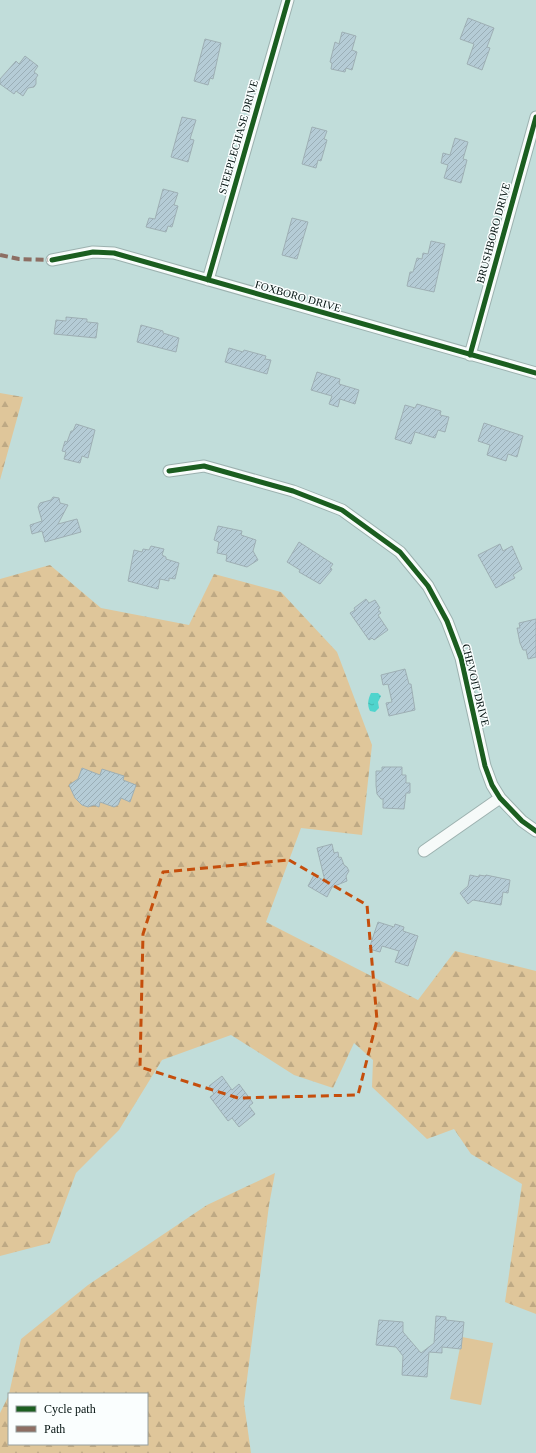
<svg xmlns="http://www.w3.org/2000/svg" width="536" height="1453" font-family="'Times New Roman',serif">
<defs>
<pattern id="forest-firs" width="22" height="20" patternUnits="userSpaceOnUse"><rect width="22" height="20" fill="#dfc69a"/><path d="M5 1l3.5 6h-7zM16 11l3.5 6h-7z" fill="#bea984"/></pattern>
<pattern id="water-ripples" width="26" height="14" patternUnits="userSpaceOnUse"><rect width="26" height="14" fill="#50d4cd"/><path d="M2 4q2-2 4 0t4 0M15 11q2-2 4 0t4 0" fill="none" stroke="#44b5af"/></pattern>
<pattern id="building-hatch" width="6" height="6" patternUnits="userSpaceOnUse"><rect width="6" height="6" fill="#b5ccd6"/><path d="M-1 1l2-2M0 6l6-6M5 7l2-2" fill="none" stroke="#9aaeb6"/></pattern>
</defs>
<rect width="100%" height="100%" fill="#c1ddda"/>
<path fill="url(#forest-firs)" d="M0 393 23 397 0 480Z
M50 565 101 608 189 625 214 574 281 592 337 652 372 745 362 835 301 828 266 922 418 1000 455 951 536 971V1314L505 1302 522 1184 471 1154 454 1129 427 1139 372 1087 373 1060 354 1043 333 1088 294 1075 231 1035 162 1060 119 1130 76 1173 50 1243 0 1256V579Z
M275 1173 269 1205 244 1403 251 1453H0V1413L9 1395V1444H147V1394H9L21 1339 88 1285 207 1205Z"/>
<path fill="#dfc69a" d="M462 1337 493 1343 481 1405 450 1399Z"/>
<path fill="url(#water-ripples)" d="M371 693H378L381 696 378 702 379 708 375 712 370 711C367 705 368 699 371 693Z"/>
<path fill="url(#building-hatch)" stroke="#9eafb4" d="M468 18 494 28 487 47 490 48 482 70 467 64 474 44 460 39Z
M342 32 356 36 352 50 357 52 352 70 346 68 345 72 331 69 332 63 330 62 335 42 339 44Z
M205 39 221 43 213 79 210 78 208 85 194 81Z
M25 56 38 66 34 72 38 75 36 78V84L34 87 28 88 23 96 16 91 14 94 0 84V79L16 61 19 64Z
M182 117 196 120 190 139 194 140 188 162 171 157Z
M312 127 327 131 324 139 327 140 321 161 318 160 316 168 302 164Z
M455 138 468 142 463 159 467 160 461 183 444 178 448 165 441 163 443 153 450 155Z
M163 189 178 193 174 205 178 206 172 227 168 226 166 232 146 227 149 218 155 219Z
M292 218 308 222 297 259 282 255Z
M431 241 445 244 434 292 407 286 410 272H413L417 258 422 259 423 253 428 254Z
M66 317 87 319V322L98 323 96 338 54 334 56 320 66 321Z
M141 325 163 331V333L179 338 176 352 137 342Z
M229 348 243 352 244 350 266 356 265 359 271 360 267 374 225 362Z
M317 372 340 379 339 384 359 390 355 404 340 399 338 407 329 404 332 396 311 390Z
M417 404 441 411 440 415 449 417 445 432 438 430 435 438 415 432 411 444 395 439 405 405 415 408Z
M484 423 523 436 517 457 508 454 506 461 487 455 490 445 478 441Z
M76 424 95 430 88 458 82 456 80 463 64 459 66 452 62 451 65 441 67 442 71 431H73Z
M53 497 59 498 60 503 68 505 58 524 77 519 81 532 45 542 42 531 32 534 30 525 42 521 38 507 40 503 51 500Z
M218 526 242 531 241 535 256 540 253 551 258 560 247 567 226 561 227 555 217 553 219 542 214 540Z
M299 542 333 564 330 568 332 569 331 571 320 584 299 572 300 570 287 562Z
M500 544 503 551 512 546 522 569 513 575 515 578 496 588 478 555Z
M151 546 164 549 162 555 166 557V559L179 563 175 579 169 578V581L160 579 158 589 128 581 134 550 142 552 143 549 149 550Z
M366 599 369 603 375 600 380 608 378 609 381 613 378 615 388 630 374 640 372 638 369 640 350 613 355 610 354 608Z
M536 619V657L528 659 526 650H523L520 643 517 628H520L519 623Z
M405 669 409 684H411L415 710 389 716 386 703 392 702 388 684 383 685 381 675Z
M382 767H402V775H406V783H410V793H406L404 809 383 808V799H381L377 794 376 785V771H382Z
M82 768 100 775 102 769 124 776 123 780 136 785 130 802 121 798 118 805 114 807 100 802 99 807 94 805 88 807 82 805 75 798 69 785 78 779Z
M332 844 334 853 338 852 339 858 341 857 344 865 347 867 349 871 346 876 347 881 332 887 327 897 308 886 314 875 325 881 317 848Z
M470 875 479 877V875L485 876 486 875 510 880 508 893 503 892 501 905 473 900 468 904 460 893 468 886Z
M378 922 394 927 395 924 404 927 403 931 418 936 408 966 395 962 399 951 382 946 380 952 369 949Z
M222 1076 232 1090 239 1084 253 1103 249 1106 255 1114 239 1127 232 1118 228 1121 210 1097 214 1094 209 1086Z
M436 1316 446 1317V1320L464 1322 461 1349 442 1347V1353L429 1352 427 1377 402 1375 403 1356 396 1347 376 1345 379 1320 403 1322V1332L421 1353 434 1343Z"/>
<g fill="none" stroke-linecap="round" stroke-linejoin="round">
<defs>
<path id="street" d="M52 260 93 252 114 253 536 373
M208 280 288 0
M470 355 536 117
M169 471 204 466 293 491 342 510 400 552 428 586 447 621 461 658 485 766 492 785 500 798 522 821 536 831
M424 851 500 798"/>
</defs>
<use href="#street" stroke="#9cb1af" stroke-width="13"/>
<use href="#street" stroke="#f6faf9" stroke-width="11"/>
<path stroke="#8d6e63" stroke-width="4" stroke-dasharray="8 4" stroke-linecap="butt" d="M0 255 19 259 52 260"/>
<defs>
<path id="cycleway" d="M52 260 93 252 114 253 536 373
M208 280 288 0
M470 355 536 117
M169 471 204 466 293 491 342 510 400 552 428 586 447 621 461 658 485 766 492 785 500 798 522 821 536 831"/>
</defs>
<use href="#cycleway" stroke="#fafefe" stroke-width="8"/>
<use href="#cycleway" stroke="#1b5e20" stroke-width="5"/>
</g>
<path fill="none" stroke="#c54e0c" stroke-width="3" stroke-dasharray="8 5" stroke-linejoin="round" d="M289 860 367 905 377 1020 358 1095 238 1098 140 1067 143 934 163 872Z"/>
<g text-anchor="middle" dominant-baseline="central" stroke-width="3" stroke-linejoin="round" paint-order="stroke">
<g font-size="11" fill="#01100e" stroke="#fafefe">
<text transform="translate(238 137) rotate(-74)">STEEPLECHASE DRIVE</text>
<text transform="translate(493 233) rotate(-75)">BRUSHBORO DRIVE</text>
<text transform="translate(298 296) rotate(16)">FOXBORO DRIVE</text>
<text transform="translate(476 685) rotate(76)">CHEVOIT DRIVE</text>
</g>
</g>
<rect x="8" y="1393" width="140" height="52" fill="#fafefe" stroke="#969f9e"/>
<rect x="16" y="1406" width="20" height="6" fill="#1b5e20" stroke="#969f9e"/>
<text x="44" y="1413" font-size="12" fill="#01100e">Cycle path</text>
<rect x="16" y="1426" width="20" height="6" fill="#8d6e63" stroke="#969f9e"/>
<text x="44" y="1433" font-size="12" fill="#01100e">Path</text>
</svg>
